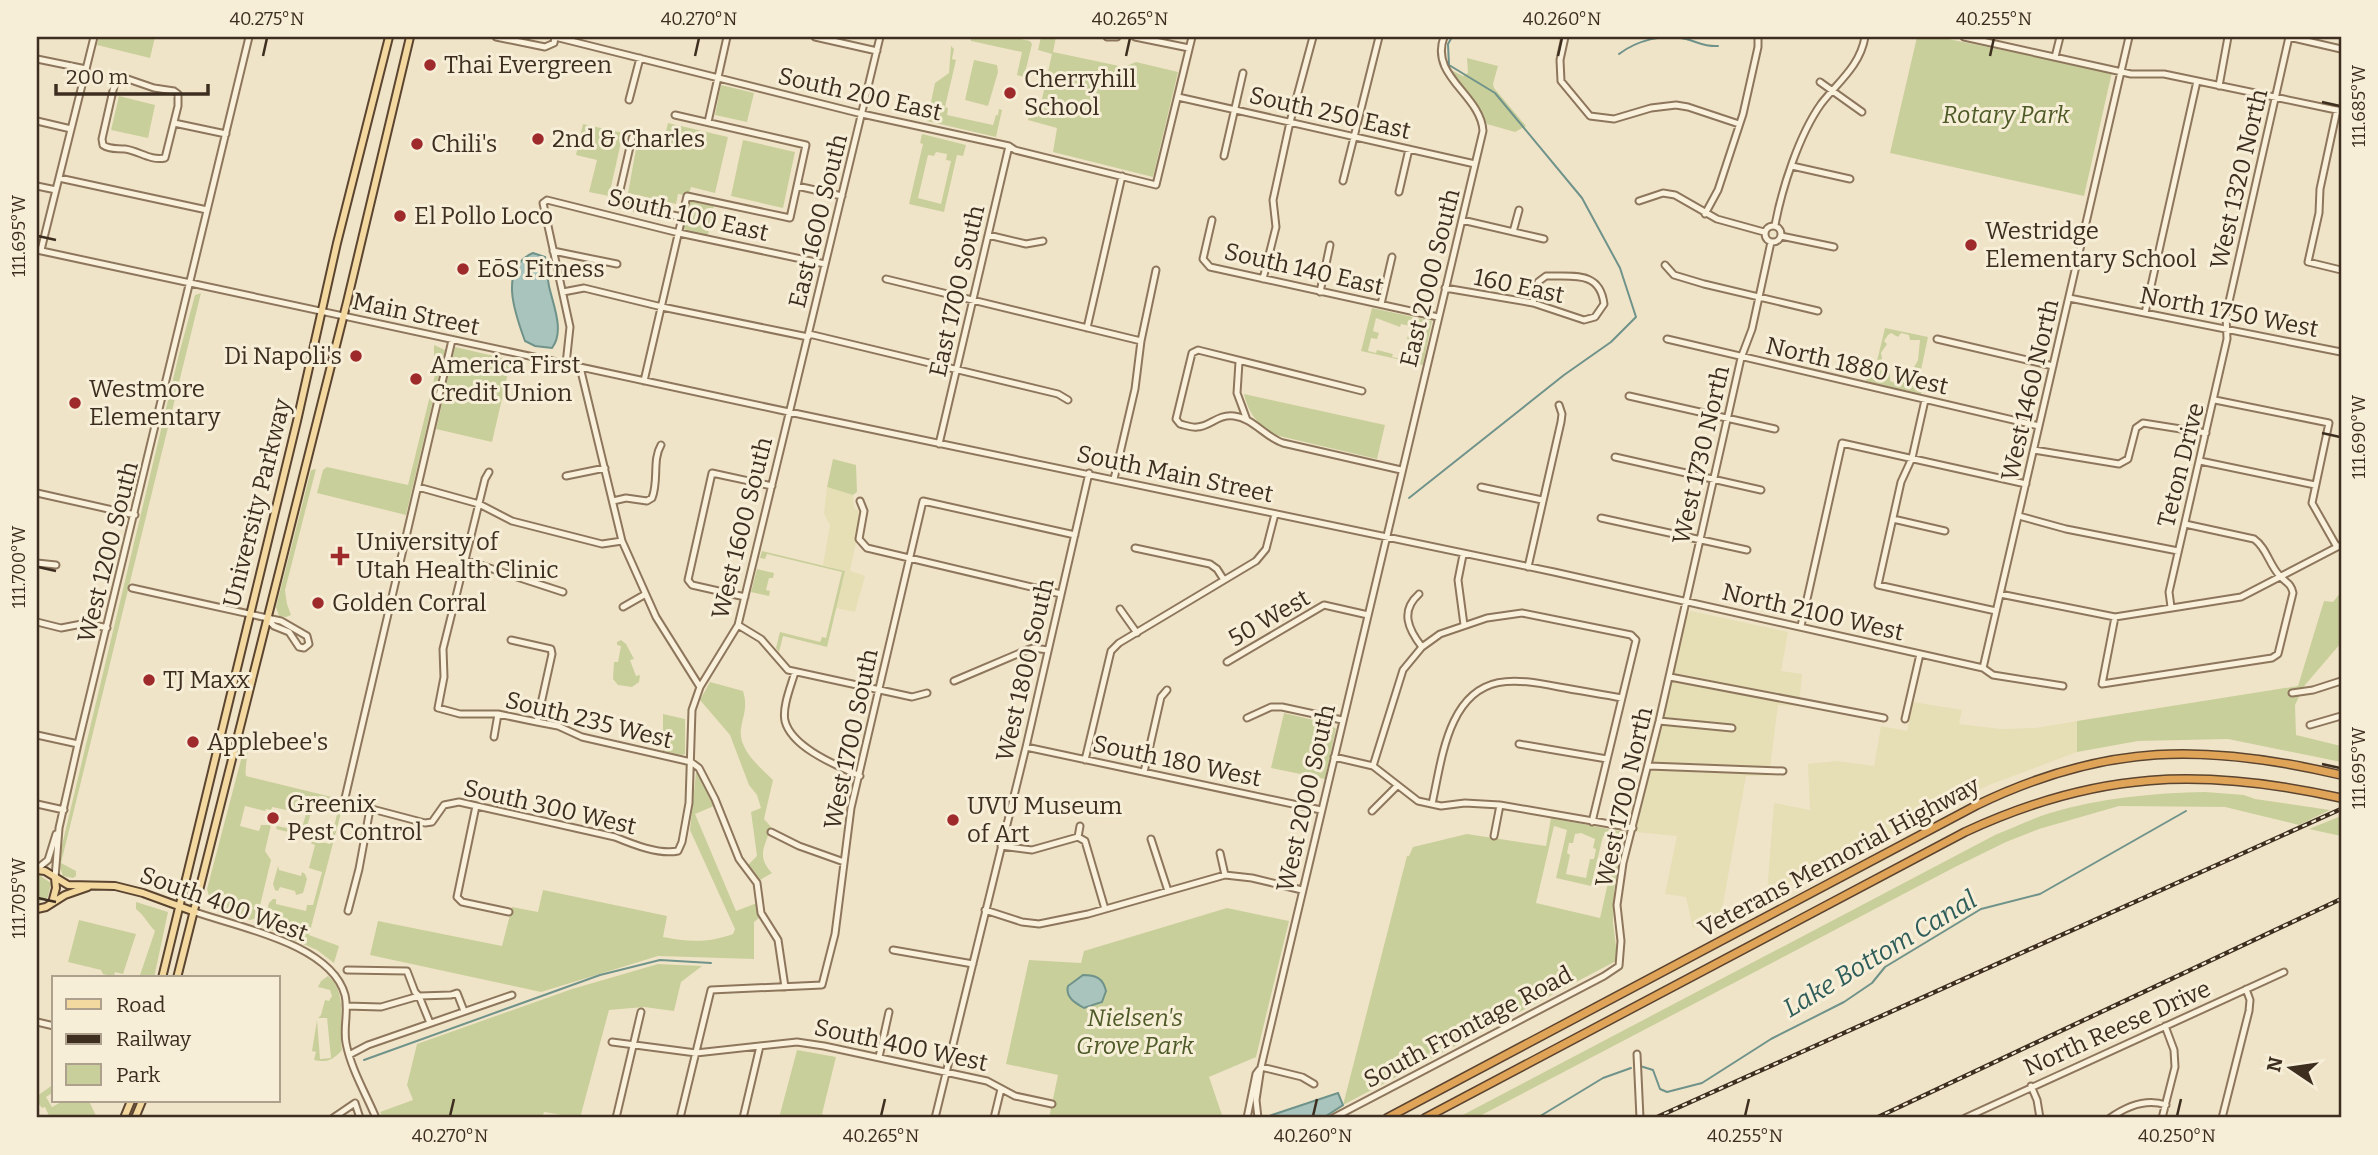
<svg xmlns="http://www.w3.org/2000/svg" width="2378" height="1155" font-family="Bitter,serif">
<rect width="100%" height="100%" fill="#f0e4c8"/>
<path fill="#e6deb5" d="M827 487 853 495 854 508 862 513 850 571 865 576 855 612 836 608 845 571 823 565 830 525 824 514Z
M1691 611 1788 632 1781 671 1802 674 1799 706 1778 705 1769 776H1746L1721 915 1693 928 1686 897 1665 894 1677 836 1635 832 1685 615Z
M1913 702 1962 710 1959 724 2001 729 2035 728 2077 721V752L1989 785 1767 893 1774 803 1810 810 1808 764 1837 761 1874 766 1881 726 1907 731Z"/>
<path fill="#c9cf9b" fill-rule="evenodd" d="M99 37H155L150 58 97 45Z
M971 37H1012L1030 41 1032 44 1024 77 1017 75 1022 52 971 41Z
M1041 37H1056L1053 52 1124 67 1136 62 1178 72 1153 177 1053 152 1057 128 1028 120 1029 115 1038 117 1052 54 1038 50Z
M1917 37H1938L2112 72 2084 196 1890 153Z
M951 46 954 49 952 59 956 60 945 107 948 108 947 115 993 125 996 115H998L999 109 1002 110 996 137 927 121 935 83 949 73Z
M1467 58 1498 66 1493 84 1494 88 1526 126 1515 132 1487 124 1451 70 1463 76 1468 73Z
M974 60 997 65 998 72 988 106 965 100Z
M721 85 754 93 747 122 715 115Z
M119 96 155 105 148 138 111 130Z
M668 123 728 137 715 193 691 187 689 193 685 195 678 194 676 204 628 193 638 138 663 144Z
M583 124 623 133 609 196 589 192 597 160 576 155Z
M922 134 966 145 963 156 957 155 944 212 909 204 923 144 920 143ZM936 152 947 154 946 160 951 161 941 204 918 198 928 155 934 156Z
M743 140 795 152 783 208 731 196Z
M690 200 714 205 708 235 683 229Z
M201 293 61 863 76 871V876L73 878 63 876 58 862 179 354 195 295Z
M1372 308 1432 321 1423 365 1361 351ZM1376 318 1400 327 1401 324 1410 326 1407 339 1414 341 1411 351 1405 350 1402 359 1392 357 1393 354 1377 350 1376 353 1368 351 1371 338 1377 339 1379 333 1373 331Z
M1885 328 1928 337 1918 384 1922 389 1921 394 1866 381 1867 375 1874 373ZM1891 333 1898 337 1901 333 1909 335 1910 340H1920L1918 360 1913 369 1918 372 1914 379 1903 374 1900 382 1895 383 1890 381V372L1881 371 1879 363H1883L1881 353 1887 344 1884 341 1888 335Z
M434 345 445 350 406 515 317 493 323 470 327 467 408 485 438 363 434 357Z
M455 347 511 360 492 442 436 429Z
M1244 394 1385 425 1377 459 1275 435C1258 425 1248 413 1244 394Z
M833 459 856 465 857 492 853 495 827 487Z
M316 469 285 590 287 604 291 615 286 617 279 616 276 607 311 470Z
M762 551 845 571 827 647 783 636 779 652 776 648 780 632 820 642 822 637 826 638 842 572 767 554 765 559 760 558Z
M757 569 774 573 773 578H769L766 590 770 591 769 596 751 592Z
M2341 592V643L2305 685 2295 705 2296 735 2341 746V762L2228 739 2138 741 2077 752V721L2298 686 2324 601 2333 602Z
M621 640 626 644 634 659 630 660 636 676 640 675 639 682 632 687 618 685 613 679 614 662H618L621 646 617 645V642Z
M710 682 743 691C748 707 743 715 741 729 738 750 761 768 773 780L764 819 771 827C765 847 756 856 772 873L760 880 748 865 757 856 751 812 761 808 757 795 749 785 730 735 700 700Z
M1284 713 1331 724 1336 729 1325 779 1271 768Z
M663 714 685 719V754L682 755 663 751Z
M247 737C251 749 244 764 246 776L340 799 343 805 309 935 339 946 334 963 317 950 266 928 264 924 269 903 273 899H276V904L306 911 307 905H313L322 872 309 868 315 845 308 842 312 840 330 844 339 806 315 800 304 836 276 829 277 826 301 831 306 814 272 807 271 810 266 809 265 811 245 806 240 826 259 831 261 825H271L265 851 271 860 257 918 250 920 212 907 207 889Z
M696 773H700L714 806 695 814 736 911 757 903 759 918 754 922V959L658 956 541 992 370 955 378 921 502 946 512 907 538 912 543 890 667 916 663 937C687 942 709 943 733 934L735 929 690 830Z
M2205 792 2244 795 2255 799 2330 810 2299 825 2225 807 2119 806 2039 829 2006 842 1955 867 1476 1118H1457L1995 835C2013 828 2031 819 2050 813 2100 798 2153 793 2205 792Z
M2341 816V836L2309 829Z
M1551 818 1624 832 1614 891 1613 923 1617 954 1616 961 1343 1105 1407 856H1409L1413 847 1467 834 1546 846ZM1554 826 1567 830 1556 878 1591 886 1603 836 1618 839 1600 918 1536 903ZM1581 833 1595 839 1593 848 1596 849 1594 859H1590L1586 878 1566 874 1570 855 1567 853 1569 843H1573L1575 834Z
M278 866 279 870 301 876 302 872 305 874 307 879 303 893 296 895 295 891 280 887 278 891 275 890 273 884Z
M39 875 51 883 48 897 38 903 37 876Z
M136 902 168 912 154 978H139L155 931C148 924 144 915 136 909Z
M1227 908 1289 921 1256 1057 1209 1077 1223 1118H1049L1058 1075 1006 1064 1029 960 1081 963 1084 951Z
M79 920 136 934 123 974 115 972 114 977 103 974 101 970 68 962Z
M658 964 702 966 681 982 674 1011 644 1007 609 1010 580 1118 544 1112 542 1118H383L380 1112 413 1100 407 1085 417 1044 572 989Z
M328 976C349 992 338 1027 342 1050 333 1060 327 1063 314 1060L316 1052 312 1051 317 1020 320 1059 331 1058 327 1018H318L321 1015 325 1000 329 1001 332 996 330 990 318 987 321 981Z
M797 1050 836 1057 822 1114 830 1118H779Z
M54 1084V1092L46 1097 52 1107 63 1101H89L97 1118H50L45 1107 42 1108 37 1102V1096Z"/>
<path fill="#a9c4bc" stroke="#6f938a" stroke-width="2" d="M533 253 545 257C547 267 547 276 549 286 553 305 565 331 552 348L535 346 525 341C515 314 498 268 533 253Z
M1083 975C1096 975 1103 978 1106 991L1102 1002 1084 1008C1075 1003 1065 997 1068 986Z
M1338 1093 1343 1105 1323 1118 1266 1117Z"/>
<g fill="none" stroke-linecap="round" stroke-linejoin="round">
<path stroke="#6f938a" stroke-width="2" d="M1619 54C1636 41 1663 33 1686 39 1698 42 1705 47 1718 46
M1409 498 1564 375 1611 342 1636 317 1620 268 1582 198 1495 93 1449 65 1448 44 1452 37
M364 1060 600 975 660 960 711 963
M1640 1066 1653 1070 1660 1089 1667 1092 1702 1083 1771 1039 1844 1002 1872 983 1885 967 1981 909 2040 894 2186 811
M1537 1118 1603 1078 1631 1068"/>
<defs>
<path id="minor" d="M496 37 545 47 554 43 555 37
M555 37 862 114 1009 146 1015 150 1156 185 1192 37
M815 37 877 51
M1107 37H1117
M1135 37 1189 48
M1565 37 1560 60 1561 81 1590 116 1614 119 1651 108 1676 105 1688 107 1739 124
M1964 37 2131 74H2164L2341 111
M2289 37 2341 49
M2055 57 2060 37
M37 59 86 69
M122 77 154 88 174 91 178 94V106L165 158C150 161 139 151 125 149 117 148 110 150 103 145L102 139 114 86 116 81Z
M1820 82 1862 112
M2219 86 2228 37
M1178 97 1475 164
M629 100 640 58
M2337 110 2320 189 2319 213 2308 262 2341 270
M37 121 71 129
M708 122 727 37
M174 123 226 134
M632 138 617 203 682 217
M1224 156 1243 73
M1792 166 1850 179
M59 178 207 210
M1343 181 1379 37
M37 186 56 190
M797 186 842 196
M1399 192 1409 149
M1639 201 1663 193 1675 195 1717 219 1764 232
M1705 214 1718 190 1743 114 1758 47V37
M1212 220 1203 259 1210 267 1438 317
M1462 220 1544 239
M1775 225C1782 188 1799 135 1821 104 1838 82 1860 66 1865 37
M1765 234a8 8 0 1 1 16 0a8 8 0 1 1-16 0Z
M1513 232 1519 210
M988 235 1026 244 1043 241
M1781 236 1834 247
M37 250 789 412 1554 572 1983 668 1993 675 2063 686
M41 250 94 37
M553 251 617 264
M1665 265 1674 275 1704 284 1818 311
M886 279 1141 341
M1263 279 1276 227 1273 200 1290 122 1313 37
M1445 288 1533 303 1584 320 1595 317 1604 304C1600 270 1572 277 1546 276L1538 282 1533 303
M563 292 584 288 662 307 808 337
M1320 292 1330 245
M2069 298 2341 352
M1381 304 1392 257
M2145 313 2197 81
M1087 328 1122 176
M809 334 1058 394 1068 400
M1667 339 2039 426
M1937 339 2053 366
M452 340 345 798 353 804 425 823 432 822 444 805 459 802 615 837C632 844 659 855 678 851L682 842 689 803 692 710 700 687 738 625 880 37
M1239 362 1237 393 1247 420
M566 364 570 327 543 203 547 200 679 233 825 264
M580 367 622 541 656 617 700 687
M644 381 687 196 790 218 806 145 675 115
M1362 391 1198 350 1192 353 1176 419 1180 424C1185 425 1191 428 1197 427 1210 427 1217 414 1234 416 1253 418 1265 437 1283 443L1401 470
M1629 396 1775 429
M1925 400 1912 458 1901 482 1878 585 1996 611
M2215 400 2329 423 2312 503 2337 547
M939 444 1009 146
M2034 450 2119 464 2128 459 2136 428 2143 423 2206 433
M1615 457 1761 490
M2200 461 2315 485
M489 472 485 479 443 649 444 677 438 708 460 714H498L537 722 558 726 582 737 691 762 699 768 715 799 739 859 757 883 761 913 778 940 785 987
M566 476 605 468
M1114 479 1135 389 1141 341 1156 270
M418 487 479 504 512 521 602 544 622 541
M1481 487 1542 500
M37 493 135 515
M613 501 626 498 647 501 652 498C659 481 652 460 661 445
M860 501 864 511 859 539 867 548 1061 594
M2019 516 2066 529 2178 551
M1601 518 1747 550
M1893 519 1945 531
M1135 548 1210 564 1217 569 1224 580
M1463 555 1458 580 1464 625
M465 560 563 592
M37 563 56 565
M1528 567 1561 422 1562 414 1559 405
M132 588 281 621 307 636 309 644 304 648 299 647 289 632 274 626 267 619
M1419 594C1400 611 1408 629 1422 647
M2000 594 2115 617 2241 597 2341 545
M745 597 692 585 688 580 712 473 772 486
M623 607 644 595
M2171 607 2169 592 2227 339 2226 315 2289 37
M1120 609 1137 633
M2115 617 2102 684 2272 658 2278 654 2293 593C2291 583 2286 583 2280 576 2269 565 2267 548 2254 539L2185 524
M37 622 61 628 87 623 107 628
M738 625 761 639 788 670 912 697 927 693
M1801 626 1842 443 2026 484
M511 640 551 649 552 654 537 722
M1227 662 1324 605 1368 615
M1983 668 2129 37
M795 672C791 686 782 707 785 721 792 748 838 766 860 776
M1670 677 1884 718
M954 681 1027 650 1033 648 1048 650
M2292 693 2313 690 2341 681
M1247 718 1271 707H1282L1342 720
M1905 719 1920 654
M1659 721 1732 728
M2310 725 2341 716
M37 735 78 744
M494 737 498 714
M1519 744 1607 759
M1026 747 1321 810
M1334 757 1373 766 1418 801 1441 806 1465 803 1500 805 1633 828
M1085 760 1111 651 1119 643 1256 561 1266 549 1275 514
M1373 766 1403 670 1422 647 1440 634 1487 618 1522 613 1631 635 1636 640 1592 822
M1649 766 1783 771
M1144 772 1161 697 1167 690
M37 804 64 810
M1432 804C1438 777 1442 746 1454 721 1477 673 1514 678 1559 687 1580 691 1601 694 1622 698
M476 806 457 897 462 902 509 912
M1372 811 1397 786
M1080 826 1078 837 1085 841 1105 909
M771 832 799 846 844 862
M1494 836 1500 805
M1151 839 1168 891
M1001 846 1032 850 1078 837
M1220 853 1225 875
M37 869 48 860 56 834
M55 878 59 828 78 744 249 37
M985 910 1022 922 1039 924 1088 914 1225 875 1252 878 1302 890
M348 911 359 869 370 809
M195 912C238 927 331 944 345 995 349 1011 343 1027 346 1043 351 1069 366 1094 376 1118
M893 950 973 964
M347 970 407 971 415 992 419 996 451 995 457 993 464 1011
M346 1006 381 1007 419 996 430 1023
M37 1022 54 1026
M612 1042 696 1053 797 1042 824 1046 987 1081 1015 1096 1052 1104
M1637 1054 1640 1118
M349 1055 368 1045 512 995
M879 1057 889 1012
M1261 1067 1302 1077 1314 1084
M2031 1086 2037 1100 2040 1118
M333 1118 355 1103 360 1118
M616 1118 641 1012
M680 1118 711 990 822 985 835 934 851 808 923 501 1075 535
M743 1118 760 1046
M935 1118 1026 747 1089 473
M994 1118 1001 1089
M1247 1118 1256 1074 1259 1070
M1258 1118 1256 1100 1261 1067 1483 131C1481 95 1429 76 1444 37
M1333 1118 1604 976 1619 966 1621 941 1617 905 1623 863 1659 721 1741 358 1752 329 1771 242
M1965 1118 2284 972
M2110 1118C2127 1106 2146 1098 2166 1105
M2162 1118 2175 1067 2174 1050 2165 1026
M2222 1118 2249 1011 2250 1000 2246 989"/>
<path id="major" d="M37 870 45 871 68 885 115 886 143 893 195 912
M52 903 56 888 55 878
M37 909 46 907 65 895 88 887
M162 978 297 421 337 243 389 37
M177 978 347 302 410 37
M124 1118 131 1101
M135 1118 142 1101"/>
<path id="highway" d="M1387 1118 1977 805C2105 743 2206 743 2341 775
M1425 1118 1965 832C2096 771 2202 767 2341 798"/>
</defs>
<use href="#minor" stroke="#8d765c" stroke-width="9"/>
<use href="#major" stroke="#5b4430" stroke-width="10"/>
<use href="#highway" stroke="#5b4430" stroke-width="10"/>
<use href="#minor" stroke="#faf1dc" stroke-width="5"/>
<use href="#major" stroke="#f3d9a0" stroke-width="6"/>
<use href="#highway" stroke="#e0a458" stroke-width="7"/>
<defs>
<path id="rail" d="M1655 1118 2341 809
M1876 1118 2341 899"/>
</defs>
<use href="#rail" stroke="#3d2e20" stroke-width="4.5"/>
<use href="#rail" stroke="#f7eed8" stroke-width="2" stroke-dasharray="5" stroke-linecap="butt"/>
</g>
<path fill="none" stroke="#3d2e20" stroke-width="2.5" d="M263 56 267 38M695 56 699 38M1126 56 1130 38M1558 56 1562 38M1990 56 1994 38M2322 102 2340 106M38 236 56 240M2322 433 2340 437M38 567 56 571M2322 764 2340 768M38 898 56 902M450 1116 454 1099M881 1116 885 1099M1313 1116 1317 1099M1745 1116 1749 1099M2177 1116 2181 1099"/>
<g fill="#9e2a2b" stroke="#f7eed8" stroke-width="2.5">
<circle cx="430" cy="65" r="7"/>
<circle cx="1010" cy="93" r="7"/>
<circle cx="538" cy="139" r="7"/>
<circle cx="417" cy="144" r="7"/>
<circle cx="400" cy="216" r="7"/>
<circle cx="1971" cy="245" r="7"/>
<circle cx="463" cy="269" r="7"/>
<circle cx="356" cy="356" r="7"/>
<circle cx="416" cy="379" r="7"/>
<circle cx="75" cy="403" r="7"/>
<path d="M336.5 545.5h7v7h7v7h-7v7h-7v-7h-7v-7h7z"/>
<circle cx="318" cy="603" r="7"/>
<circle cx="149" cy="680" r="7"/>
<circle cx="193" cy="742" r="7"/>
<circle cx="273" cy="818" r="7"/>
<circle cx="953" cy="820" r="7"/>
</g>
<g text-anchor="middle" dominant-baseline="central" stroke-width="6" stroke-linejoin="round" paint-order="stroke">
<g font-size="24" fill="#3d2e20" stroke="#f7eed8" text-anchor="start">
<text x="444" y="65">Thai Evergreen</text>
<text x="1024" y="79">Cherryhill<tspan x="1024" dy="28">School</tspan></text>
<text x="552" y="139">2nd &amp; Charles</text>
<text x="431" y="144">Chili's</text>
<text x="414" y="216">El Pollo Loco</text>
<text x="1985" y="231">Westridge<tspan x="1985" dy="28">Elementary School</tspan></text>
<text x="477" y="269">EōS Fitness</text>
<text x="342" y="356" text-anchor="end">Di Napoli's</text>
<text x="430" y="365">America First<tspan x="430" dy="28">Credit Union</tspan></text>
<text x="89" y="389">Westmore<tspan x="89" dy="28">Elementary</tspan></text>
<text x="356" y="542">University of<tspan x="356" dy="28">Utah Health Clinic</tspan></text>
<text x="332" y="603">Golden Corral</text>
<text x="163" y="680">TJ Maxx</text>
<text x="207" y="742">Applebee's</text>
<text x="287" y="804">Greenix<tspan x="287" dy="28">Pest Control</tspan></text>
<text x="967" y="806">UVU Museum<tspan x="967" dy="28">of Art</tspan></text>
</g>
<g font-size="24" fill="#3d2e20" stroke="#f7eed8">
<text transform="translate(860 94) rotate(13)">South 200 East</text>
<text transform="translate(1330 113) rotate(13)">South 250 East</text>
<text transform="translate(2239 179) rotate(-77)">West 1320 North</text>
<text transform="translate(688 215) rotate(13)">South 100 East</text>
<text transform="translate(818 221) rotate(-76)">East 1600 South</text>
<text transform="translate(1304 269) rotate(13)">South 140 East</text>
<text transform="translate(1430 278) rotate(-76)">East 2000 South</text>
<text transform="translate(1519 286) rotate(12)">160 East</text>
<text transform="translate(957 291) rotate(-77)">East 1700 South</text>
<text transform="translate(2229 312) rotate(11)">North 1750 West</text>
<text transform="translate(416 314) rotate(12)">Main Street</text>
<text transform="translate(1857 366) rotate(13)">North 1880 West</text>
<text transform="translate(2030 390) rotate(-77)">West 1460 North</text>
<text transform="translate(1701 455) rotate(-77)">West 1730 North</text>
<text transform="translate(2181 465) rotate(-76)">Teton Drive</text>
<text transform="translate(1175 474) rotate(12)">South Main Street</text>
<text transform="translate(257 503) rotate(-76)">University Parkway</text>
<text transform="translate(742 528) rotate(-76)">West 1600 South</text>
<text transform="translate(108 552) rotate(-76)">West 1200 South</text>
<text transform="translate(1813 612) rotate(13)">North 2100 West</text>
<text transform="translate(1269 618) rotate(-30)">50 West</text>
<text transform="translate(1025 670) rotate(-77)">West 1800 South</text>
<text transform="translate(589 720) rotate(14)">South 235 West</text>
<text transform="translate(851 739) rotate(-78)">West 1700 South</text>
<text transform="translate(1177 761) rotate(12)">South 180 West</text>
<text transform="translate(1624 797) rotate(-77)">West 1700 North</text>
<text transform="translate(1306 798) rotate(-77)">West 2000 South</text>
<text transform="translate(550 807) rotate(13)">South 300 West</text>
<text transform="translate(1839 857) rotate(-28)">Veterans Memorial Highway</text>
<text transform="translate(224 904) rotate(20)">South 400 West</text>
<text transform="translate(1468 1027) rotate(-28)">South Frontage Road</text>
<text transform="translate(2117 1028) rotate(-24)">North Reese Drive</text>
<text transform="translate(901 1045) rotate(12)">South 400 West</text>
</g>
<g font-size="24" font-style="italic" fill="#4d5a26" stroke="#f7eed8">
<text x="2006" y="115">Rotary Park</text>
<text x="1135" y="1018">Nielsen's<tspan x="1135" dy="28">Grove Park</tspan></text>
</g>
<g font-size="26" font-style="italic" fill="#2f5d5a" stroke="#f7eed8">
<text transform="translate(1880 954) rotate(-31)">Lake Bottom Canal</text>
</g>
</g>
<rect width="2378" height="1155" fill="none" stroke="#f7eed8" stroke-width="77"/>
<rect x="52" y="976" width="228" height="126" fill="#f7eed8" stroke="#ada18e" stroke-width="2"/>
<rect x="66" y="999" width="35" height="10" fill="#f3d9a0" stroke="#ada18e" stroke-width="2"/>
<text x="116" y="1012" font-size="21" fill="#3d2e20">Road</text>
<rect x="66" y="1034" width="35" height="10" fill="#3d2e20" stroke="#ada18e" stroke-width="2"/>
<text x="116" y="1046" font-size="21" fill="#3d2e20">Railway</text>
<rect x="66" y="1064" width="35" height="21" fill="#c9cf9b" stroke="#ada18e" stroke-width="2"/>
<text x="116" y="1082" font-size="21" fill="#3d2e20">Park</text>
<g transform="translate(2291 1068) rotate(283)" stroke="#f7eed8" stroke-width="5" paint-order="stroke">
<path d="M0-5L12 26L0 18L-12 26Z" fill="#3d2e20"/>
<text y="-10" font-size="19" font-weight="bold" text-anchor="middle" fill="#3d2e20">N</text>
</g>
<path d="M56 84v10h152v-10" fill="none" stroke="#3d2e20" stroke-width="3.5"/>
<text x="66" y="84" font-size="21" fill="#3d2e20" stroke="#f7eed8" stroke-width="5" paint-order="stroke">200 m</text>
<rect x="38" y="38" width="2302" height="1078" fill="none" stroke="#3d2e20" stroke-width="2.5"/>
<g font-size="18" text-anchor="middle" fill="#3d2e20">
<text x="267" y="25">40.275°N</text>
<text x="699" y="25">40.270°N</text>
<text x="1130" y="25">40.265°N</text>
<text x="1562" y="25">40.260°N</text>
<text x="1994" y="25">40.255°N</text>
<text transform="translate(2359 106) rotate(-90)" y="6">111.685°W</text>
<text transform="translate(19 236) rotate(-90)" y="6">111.695°W</text>
<text transform="translate(2359 437) rotate(-90)" y="6">111.690°W</text>
<text transform="translate(19 567) rotate(-90)" y="6">111.700°W</text>
<text transform="translate(2359 768) rotate(-90)" y="6">111.695°W</text>
<text transform="translate(19 898) rotate(-90)" y="6">111.705°W</text>
<text x="450" y="1142">40.270°N</text>
<text x="881" y="1142">40.265°N</text>
<text x="1313" y="1142">40.260°N</text>
<text x="1745" y="1142">40.255°N</text>
<text x="2177" y="1142">40.250°N</text>
</g>
</svg>
